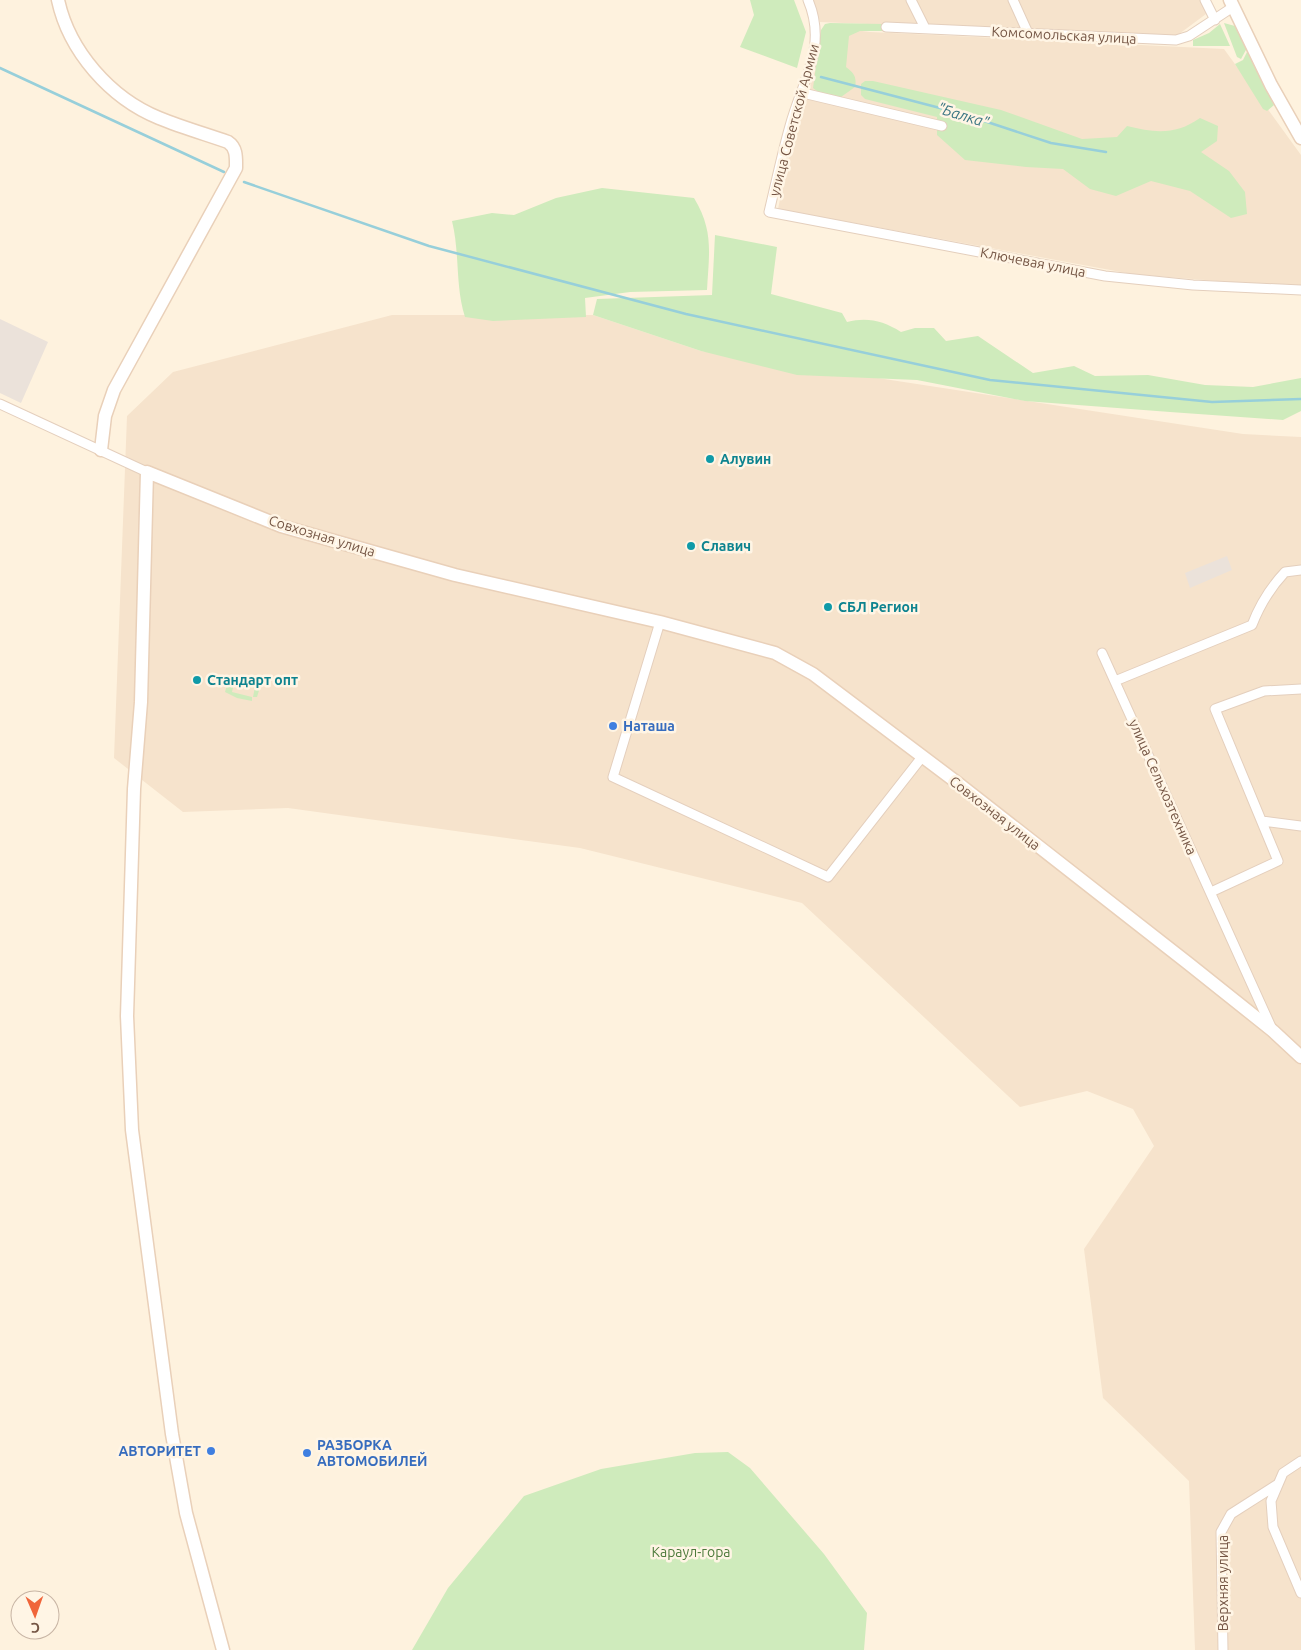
<svg xmlns="http://www.w3.org/2000/svg" width="1301" height="1650" font-family="Ubuntu,sans-serif">
<rect width="100%" height="100%" fill="#fef2de"/>
<path fill="#f6e3cc" d="M813 0H1200L1206 14 1175 37 820 22Z
M829 27 870 32 1224 49 1301 155V285L1279 286 1132 274 778 209 791 146Z
M392 315H593L701 351 1243 434 1301 437V1650H1195L1189 1481 1103 1398 1084 1249 1154 1146 1133 1109 1087 1091 1020 1107 802 903 580 848 288 808 183 812 114 758 127 416 173 372Z"/>
<path fill="#ebe2da" d="M0 319 48 342 21 403 0 393Z
M1227 556 1232 570 1190 588 1185 573Z"/>
<path fill="#cfebbc" d="M750 0H794L806 32 797 68 740 47 754 15Z
M830 23 883 24 885 27 884 31H860L849 36 846 67C854 73 857 77 855 87L841 97 821 94 813 88 821 30 825 24Z
M1224 23 1235 26 1247 48 1241 59 1237 57Z
M1220 24 1230 46H1193V40L1209 33Z
M1247 52 1252 56 1272 101 1274 105 1267 111 1263 109 1235 64 1243 60Z
M865 81H873L1001 110 1082 139 1117 137 1127 126C1155 133 1176 135 1200 118L1218 126 1217 141 1201 152 1229 171 1245 192 1247 214 1231 218 1190 191 1151 181 1116 196 1090 189 1063 169 1026 167 965 160 937 135V117L865 99 861 95V84Z
M602 188 694 198C714 231 709 253 707 290L630 292 585 298 586 317 493 321 465 317C455 286 460 253 452 221L492 213 514 215 556 198Z
M715 235 777 247 771 294 842 313 847 322C868 317 883 321 901 332L915 328H934L946 341 978 336 1033 373 1074 366 1095 376 1148 375 1205 385 1253 387 1301 378V411L1283 420 1170 412 1025 401 917 380 797 375 701 351 593 315 597 299 712 295Z
M236 676 254 680 261 684 257 697H253L255 687 234 683 232 692 252 697V701L237 698 225 692 229 677Z
M728 1452 750 1468 824 1554 867 1613 864 1650H412L448 1588 524 1496 601 1469 695 1453Z"/>
<g fill="none" stroke-linecap="round" stroke-linejoin="round">
<path stroke="#97cfda" stroke-width="2.5" d="M0 68 224 172
M821 77 963 114 1051 143 1106 152
M244 182 429 246 686 314 990 380 1212 402 1301 399"/>
<defs>
<path id="street" d="M808 0C828 47 802 81 790 126 782 154 776 183 769 212L1105 276 1193 285 1301 290
M911 0 925 28
M1013 0 1028 33
M1205 0 1215 20
M886 27 1176 40 1189 36 1233 7
M803 93 942 126
M0 404 147 472
M660 622 613 777 828 877 922 757
M1102 653 1272 1029
M1115 681 1252 625C1260 604 1270 588 1285 572L1301 570
M1262 821 1301 826
M1211 892 1278 861 1215 709 1264 691 1301 689
M1301 1461 1283 1473 1271 1501 1273 1527 1301 1593
M1223 1650 1221 1532 1231 1514 1278 1484"/>
<path id="secondary" d="M58 0C69 51 110 98 159 118 181 127 205 134 228 142 237 148 236 158 236 168L114 390 105 416 101 450
M1230 0 1271 85 1301 138
M223 1650 186 1513 172 1434 132 1130 127 1016 134 789 141 702 147 472 281 526 455 575 660 622 775 653 813 674 955 781 1189 964 1273 1031 1301 1057"/>
</defs>
<use href="#street" stroke="#e4cfbd" stroke-width="11"/>
<use href="#secondary" stroke="#e9d0b9" stroke-width="15"/>
<use href="#street" stroke="#fff" stroke-width="9"/>
<use href="#secondary" stroke="#fff" stroke-width="12"/>
</g>
<g fill="#0f9aa8" stroke="#fff5e5" stroke-width="2">
<circle cx="710" cy="459" r="5"/>
<circle cx="691" cy="546" r="5"/>
<circle cx="828" cy="607" r="5"/>
<circle cx="197" cy="680" r="5"/>
</g>
<g fill="#3f7fe0" stroke="#fff5e5" stroke-width="2">
<circle cx="613" cy="726" r="5"/>
<circle cx="211" cy="1451" r="5"/>
<circle cx="307" cy="1453" r="5"/>
</g>
<g text-anchor="middle" dominant-baseline="central" stroke-width="5" stroke-linejoin="round" paint-order="stroke">
<g font-size="14" fill="#755645" stroke="#fff5e5">
<text transform="translate(1064 35) rotate(3)">Комсомольская улица</text>
<text transform="translate(794 120) rotate(-75)">улица Советской Армии</text>
<text transform="translate(1033 262) rotate(11)">Ключевая улица</text>
<text transform="translate(322 536) rotate(17)">Совхозная улица</text>
<text transform="translate(1163 787) rotate(66)">улица Сельхозтехника</text>
<text transform="translate(995 813) rotate(38)">Совхозная улица</text>
<text transform="translate(1223 1583) rotate(-90)">Верхняя улица</text>
</g>
<g font-size="14" font-weight="bold" fill="#0d838f" stroke="#fff5e5" text-anchor="start">
<text x="720" y="459">Алувин</text>
<text x="701" y="546">Славич</text>
<text x="838" y="607">СБЛ Регион</text>
<text x="207" y="680">Стандарт опт</text>
</g>
<g font-size="14" font-weight="bold" fill="#366cbe" stroke="#fff5e5" text-anchor="start">
<text x="623" y="726">Наташа</text>
<text x="317" y="1445">РАЗБОРКА<tspan x="317" dy="16">АВТОМОБИЛЕЙ</tspan></text>
<text x="201" y="1451" text-anchor="end">АВТОРИТЕТ</text>
</g>
<g font-size="14" fill="#4e7b3c" stroke="#fff5e5">
<text x="691" y="1552">Караул-гора</text>
</g>
<g font-size="15" font-style="italic" fill="#3b7683" stroke="#fff5e5">
<text transform="translate(963 115) rotate(17)">"Балка"</text>
</g>
</g>
<g transform="translate(35 1615) rotate(178)"><circle r="24" fill="#fff5e5" stroke="#c8b5a5"/>
<path d="M0-4L9 19L0 12L-9 19Z" fill="#f0653a"/>
<text y="-8" font-size="14" font-weight="bold" text-anchor="middle" fill="#755645">С</text>
</g>
</svg>
